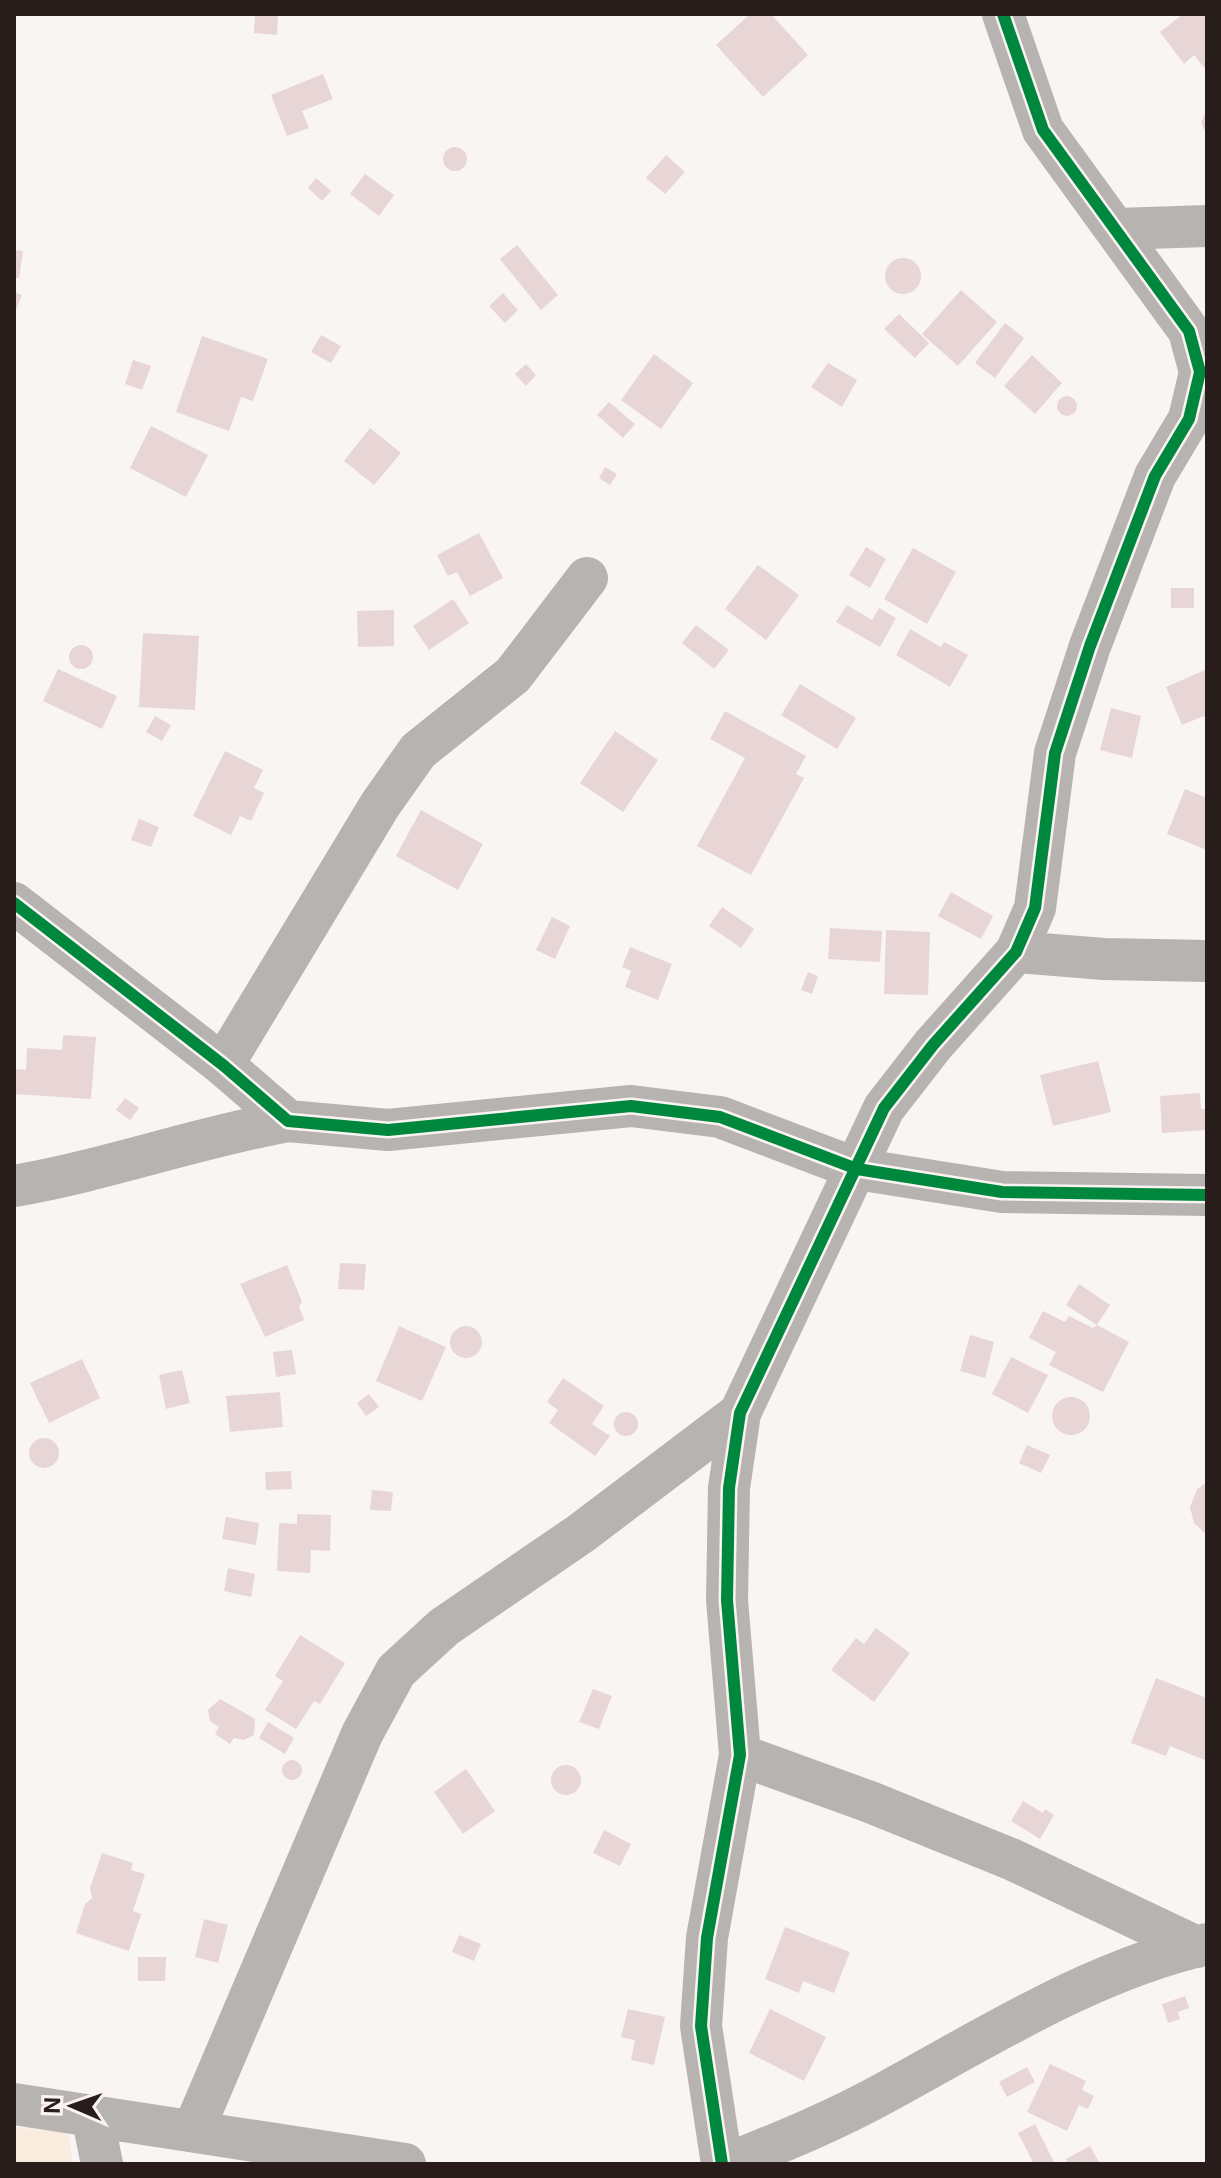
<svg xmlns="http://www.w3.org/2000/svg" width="1221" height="2178" font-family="Inter,sans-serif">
<rect width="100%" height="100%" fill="#f9f5f4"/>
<path fill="#f9ecdf" d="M14 2127 68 2133 73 2164H14Z"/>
<path fill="#e8d6d6" d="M255 14H278L277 35 254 33Z
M750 14H771L808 55 763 97 716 45Z
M1183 14H1207V71L1194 55 1184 64 1160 32Z
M323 74 333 99 302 111 309 128 287 136 271 95Z
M1207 110V137L1201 122Z
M443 159a12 12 0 1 1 24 0a12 12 0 1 1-24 0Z
M666 155 685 172 665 194 646 178Z
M365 174 394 195 379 216 350 194Z
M316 178 331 191 322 201 308 188Z
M517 245 558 295 541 310 500 259Z
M14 250 23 251 19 278H14Z
M885 276a18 18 0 1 1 36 0a18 18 0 1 1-36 0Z
M961 290 997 322 958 366 922 334Z
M14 292 22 295 14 315Z
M503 293 518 310 505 323 489 306Z
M899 314 929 343 915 358 884 329Z
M1005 323 1024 338 995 378 975 363Z
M321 335 341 346 331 363 311 352Z
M202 336 268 359 253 401 241 397 229 431 176 412Z
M654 354 693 383 661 429 621 400Z
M1032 355 1062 383 1035 414 1004 386Z
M133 360 151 366 142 390 125 384Z
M828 363 857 380 842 407 811 387Z
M526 364 536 375 526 386 515 374Z
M1057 406a10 10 0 1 1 20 0a10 10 0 1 1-20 0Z
M609 402 635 424 623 438 597 415Z
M151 426 208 455 186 497 130 468Z
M370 428 401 453 374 485 344 461Z
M605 467 617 474 610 485 599 478Z
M479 533 503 578 470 596 457 572 448 576 437 555Z
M866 547 886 559 870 588 849 575Z
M913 548 956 572 927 624 884 599Z
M758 565 799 595 766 640 725 609Z
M1171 588H1194V608H1171Z
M453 599 469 623 429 650 413 626Z
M847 605 872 620 879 608 896 618 880 647 836 622Z
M394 610V646L358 647 357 611Z
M696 625 729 650 714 669 682 643Z
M910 629 941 647 944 642 968 655 950 687 896 655Z
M143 633 199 636 195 710 139 707Z
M69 657a12 12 0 1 1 24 0a12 12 0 1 1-24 0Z
M58 669 117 696 102 729 43 701Z
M1207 669V722L1204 716 1182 725 1166 687Z
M800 684 856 718 837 749 781 715Z
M1111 708 1141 716 1132 758 1100 750Z
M725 711 806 756 796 774 804 778 751 875 697 846 745 758 710 739Z
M155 716 171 725 162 741 146 732Z
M615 731 658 760 623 812 580 783Z
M225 751 263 770 254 788 264 793 251 821 240 816 231 835 193 816Z
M1185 789 1207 798V850L1167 834Z
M421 810 483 844 458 890 396 856Z
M139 819 159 827 151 847 131 840Z
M951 892 993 916 981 939 938 916Z
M722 907 754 929 741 948 709 926Z
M552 917 570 926 555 959 536 950Z
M830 928 882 931 880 962 828 959Z
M886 930 930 932 928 995 884 994Z
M630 947 672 964 658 1000 625 987 631 971 622 967Z
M808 972 818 976 812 994 801 990Z
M63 1035 96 1037 91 1099 14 1094V1069L26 1070 27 1048 62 1050Z
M1098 1061 1111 1112 1053 1126 1040 1075Z
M1200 1093 1201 1109H1207V1130L1162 1133 1160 1096Z
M125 1098 139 1108 130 1120 116 1110Z
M340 1263 366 1264 364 1290 338 1289Z
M287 1265 302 1302 299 1306 304 1320 265 1337 240 1284Z
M1079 1284 1110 1305 1097 1325 1066 1305Z
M1043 1311 1065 1322 1069 1316 1093 1328 1097 1325 1129 1342 1103 1392 1049 1365 1056 1352 1029 1338Z
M399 1326 446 1347 422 1401 376 1381Z
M450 1342a16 16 0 1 1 32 0a16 16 0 1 1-32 0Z
M970 1335 994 1342 985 1378 960 1371Z
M292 1350 296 1374 276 1377 273 1352Z
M1011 1357 1048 1375 1028 1413 992 1394Z
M82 1359 100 1398 49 1423 30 1383Z
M182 1370 190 1403 166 1409 159 1375Z
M563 1378 604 1406 592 1424 610 1436 595 1456 549 1423 558 1410 547 1402Z
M280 1392 283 1427 230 1432 226 1396Z
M369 1394 379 1407 366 1416 357 1403Z
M1052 1416a19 19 0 1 1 38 0a19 19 0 1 1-38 0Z
M614 1424a12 12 0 1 1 24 0a12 12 0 1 1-24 0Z
M29 1453a15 15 0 1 1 30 0a15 15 0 1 1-30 0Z
M1027 1445 1050 1455 1041 1473 1019 1463Z
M291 1471 292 1489 266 1490 265 1472Z
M1207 1482V1535L1194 1523 1190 1507 1197 1489Z
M372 1490 393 1492 391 1511 370 1510Z
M297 1514 331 1515 330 1551 311 1550 310 1573 277 1571 279 1523 297 1524Z
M226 1517 259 1523 256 1545 222 1539Z
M228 1568 255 1574 251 1597 224 1591Z
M876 1628 910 1653 874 1702 831 1670 856 1638 864 1644Z
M300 1635 345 1663 320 1704 314 1701 296 1729 265 1710 283 1681 275 1676Z
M1156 1678 1207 1698V1761L1170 1746 1166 1756 1131 1743Z
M593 1689 612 1696 599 1729 579 1722Z
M220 1699 255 1719 254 1735 244 1740 234 1738 230 1744 215 1734 219 1727 210 1721 208 1710Z
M268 1722 294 1738 285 1754 259 1738Z
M282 1770a10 10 0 1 1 20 0a10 10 0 1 1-20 0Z
M551 1780a15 15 0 1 1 30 0a15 15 0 1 1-30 0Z
M466 1769 495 1811 463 1834 434 1792Z
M1023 1801 1043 1813 1045 1809 1054 1815 1040 1839 1011 1821Z
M604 1830 631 1844 620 1866 593 1853Z
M102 1853 133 1863 131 1870 145 1874 133 1911 141 1914 129 1951 76 1933 85 1904 92 1898 90 1888Z
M204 1919 228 1925 218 1963 195 1957Z
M785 1927 850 1952 834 1993 803 1981 799 1993 765 1979Z
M459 1935 481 1944 474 1961 452 1952Z
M138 1957H166L165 1981H138Z
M1185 1996 1189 2008 1178 2012 1180 2019 1168 2023 1162 2004Z
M628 2009 665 2017 654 2065 631 2060 635 2040 621 2037Z
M770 2009 826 2037 804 2081 749 2053Z
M1050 2064 1086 2081 1082 2090 1094 2096 1088 2109 1079 2105 1067 2131 1027 2112Z
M1027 2067 1035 2082 1007 2097 999 2082Z
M1035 2124 1055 2164H1034L1018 2133Z
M1090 2146 1100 2164H1069L1066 2159Z"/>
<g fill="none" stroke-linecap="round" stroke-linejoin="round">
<path stroke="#b7b3b1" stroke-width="42" d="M1117 229 1207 226
M14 903 223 1065 288 1121 388 1130 631 1106 720 1117 857 1169 1002 1192 1207 1195
M1016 952 1104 959 1207 961
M223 1065 380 805 418 751 513 675 587 578
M14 1186C107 1170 195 1138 288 1121
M740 1755 870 1802 1011 1859 1197 1947
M14 2104 405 2164
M92 2115 102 2164
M193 2131 362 1734 396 1671 444 1627 580 1534 740 1413
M722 2164 701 2026 707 1938 740 1755 727 1600 729 1488 740 1413 884 1108 933 1045 1016 952 1035 908 1055 753 1090 646 1155 476 1189 419 1200 372 1189 331 1043 130 1003 14
M727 2164C782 2142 836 2120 888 2091 991 2035 1091 1971 1207 1944"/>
<defs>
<path id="cycleway" d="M14 903 223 1065 288 1121 388 1130 631 1106 720 1117 857 1169 1002 1192 1207 1195
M722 2164 701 2026 707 1938 740 1755 727 1600 729 1488 740 1413 884 1108 933 1045 1016 952 1035 908 1055 753 1090 646 1155 476 1189 419 1200 372 1189 331 1043 130 1003 14"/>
</defs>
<use href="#cycleway" stroke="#fbf4f2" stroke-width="17"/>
<use href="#cycleway" stroke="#00873e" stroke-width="12"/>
</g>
<rect width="1221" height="2178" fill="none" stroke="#281d1a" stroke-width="32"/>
<g transform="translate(72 2106) rotate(272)" stroke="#fbf4f2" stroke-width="6" paint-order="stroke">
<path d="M0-6L14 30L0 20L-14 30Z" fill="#281d1a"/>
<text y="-12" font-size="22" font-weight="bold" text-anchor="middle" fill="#281d1a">N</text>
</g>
</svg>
